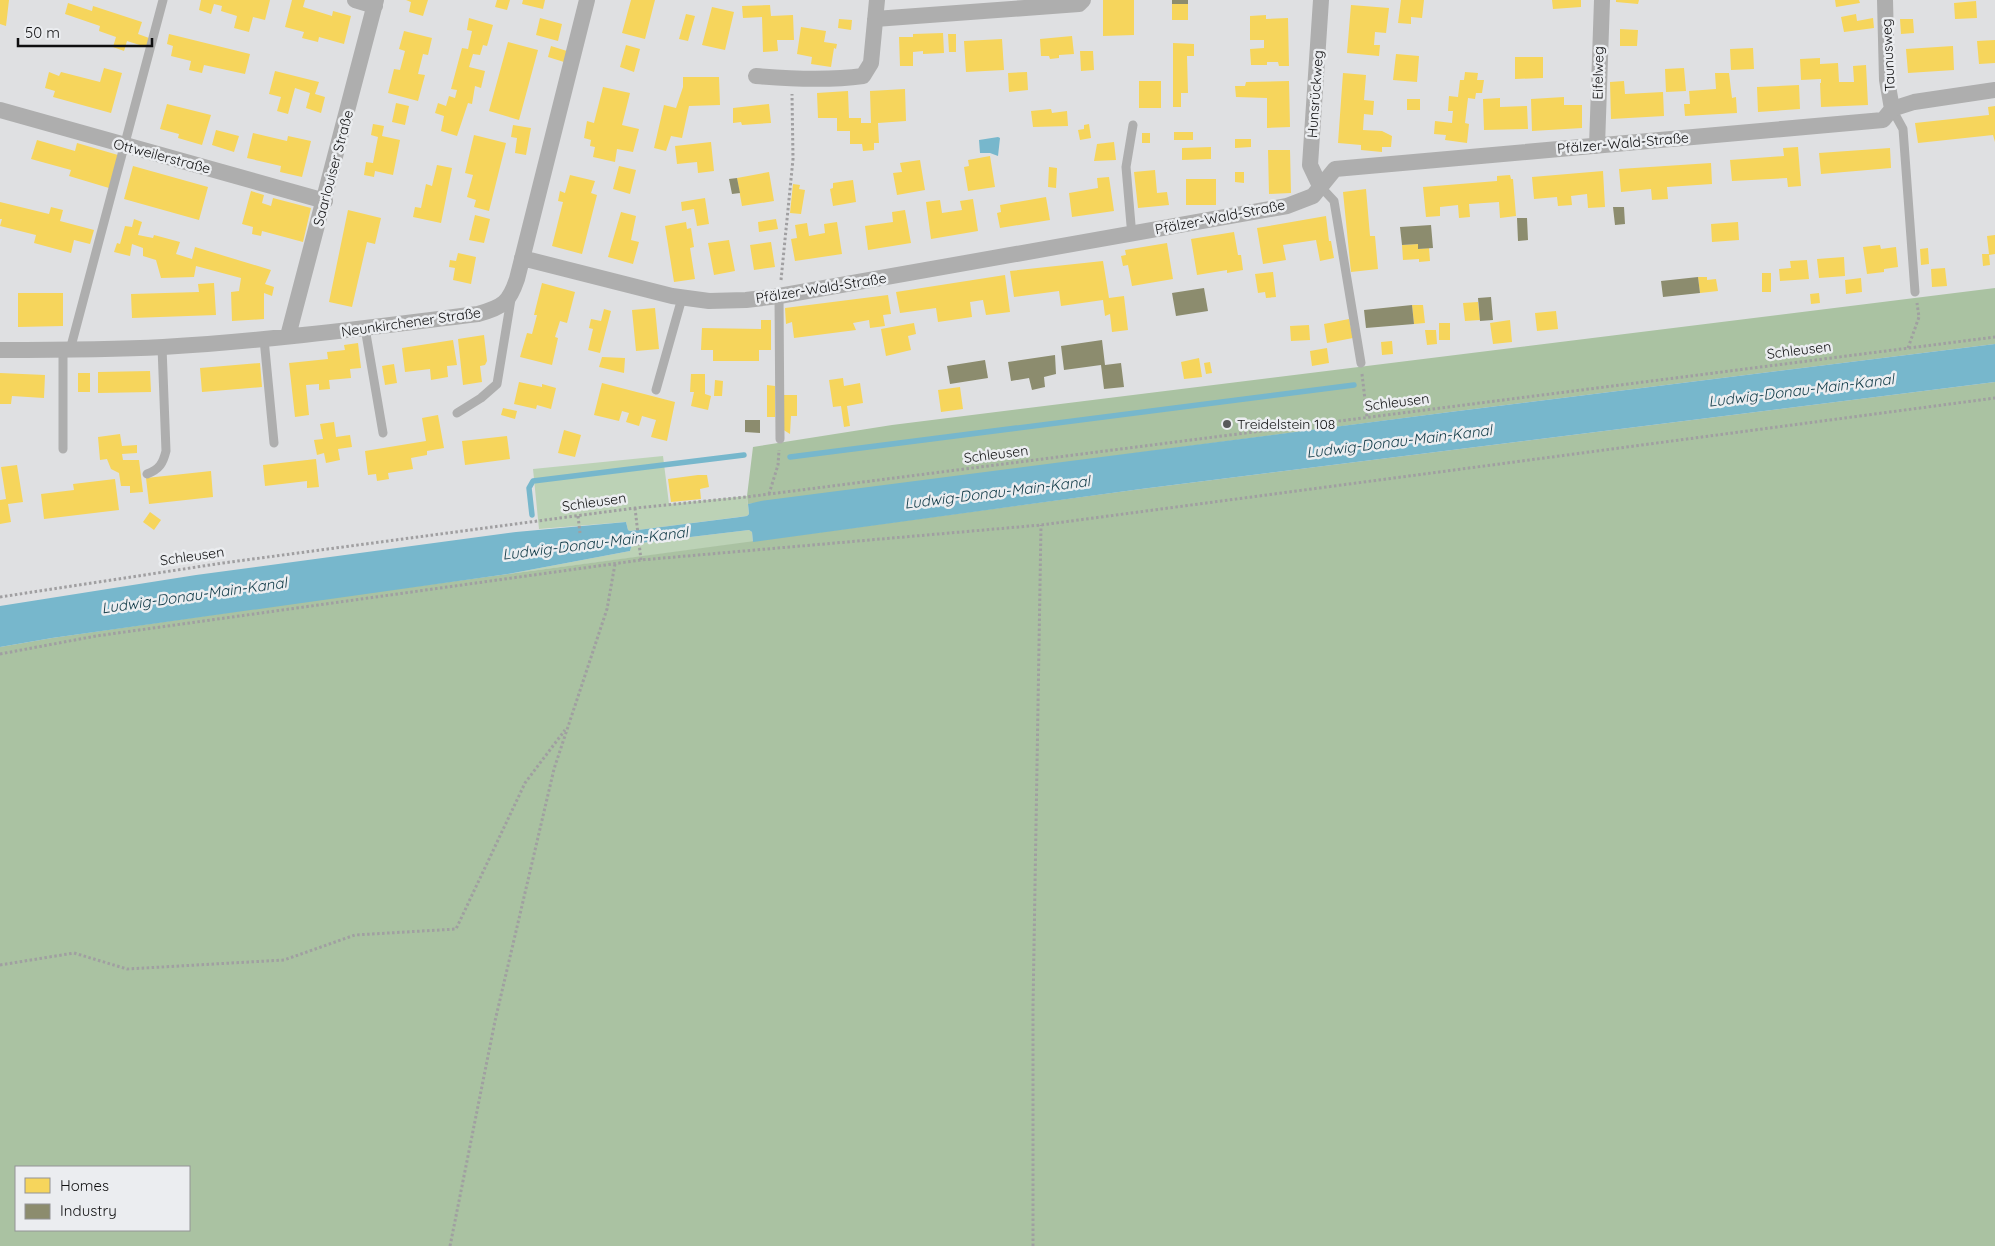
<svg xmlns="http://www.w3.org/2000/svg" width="1995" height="1246" font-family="Quicksand,sans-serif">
<rect width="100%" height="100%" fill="#dfe0e2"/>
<path fill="#bcd2b6" d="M663 456 669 504 747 496 749 514 747 516 630 531 628 530 626 522 539 529 533 469Z
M749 530 752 532 753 542 508 574 630 551 632 544Z"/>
<path fill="#aac2a2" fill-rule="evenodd" d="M1995 288V344L1450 412 748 504 747 496 753 447 892 425Z
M1995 382V1246H0V647L52 638 307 601 1141 489ZM16 1167H189V1230H16Z"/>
<path fill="#77b7cc" d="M998 137 1000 138 998 156 990 153H980L979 140Z
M1995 344V382L1141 489 753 542 752 532 749 530 632 544 630 551 508 574 52 638 0 647V606L196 575 516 532 626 522 628 530 630 531 740 517 747 516 749 514 748 504 761 501 1450 412Z"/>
<path fill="#f6d55c" d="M0 0H9L6 26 0 24Z
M201 0H270L265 20 253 17 249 32 234 28 237 16 221 11 222 6 214 4 211 14 199 10Z
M292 0H305L303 7 332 16 333 11 351 16 344 44 319 37 318 42 302 38 304 32 285 27Z
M406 0H428L423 16 409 12 411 2Z
M497 0H510L507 10 495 7Z
M523 0H545L543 9 522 4Z
M631 0H655L645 39 622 33Z
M1103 0H1134V35L1103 36Z
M1401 0H1424L1422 18 1411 17V24L1398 23Z
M1552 0H1581V7L1553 9Z
M1616 0H1639L1638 4 1616 2Z
M1835 0H1859L1860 3 1836 7Z
M1976 1 1977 18 1955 19 1954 3Z
M68 3 92 11 93 6 142 22 138 34 149 38 146 47 127 41 124 51 113 47 116 37 99 31 100 26 65 14Z
M1172 4H1188V20H1172Z
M770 5 771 16 793 15 794 40H777L778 51 763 52 762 17 743 18 742 6Z
M1351 5 1389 8 1386 33 1375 32 1374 45H1380L1379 56 1347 53Z
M712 7 734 12 725 50 702 45Z
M686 14 695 16 688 41 679 39Z
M1856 14 1857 21 1873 18 1874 28 1844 32 1841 17Z
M1266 15V19L1288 18 1289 66H1279L1278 62H1267V65H1251L1250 49 1264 48V40H1250V16Z
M469 18 493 25 487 46 483 45 480 55 473 54 469 67 485 71 481 88 475 86 472 104 468 103 457 136 441 131 444 116 435 113 438 103 446 106 449 96 455 98 457 90 451 89 462 48 468 49 472 31 467 30Z
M540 18 562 24 558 41 536 35Z
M839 19 852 20 851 30 838 28Z
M1900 19H1913L1914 33 1901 34Z
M801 27 826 31 824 42 837 44 836 49 834 48 831 67 811 64 812 57 797 54Z
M1620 29 1638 30 1637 46H1620Z
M404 31 432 38 428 55 423 54 418 74 425 75 418 101 388 93 394 69 400 70 405 51 399 49Z
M943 33 944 53 923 54V51L913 52V66H900L899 37H913V34Z
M169 34 250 54 245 74 204 65 202 73 189 70 191 61 171 56 173 46 167 44Z
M948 34H956V52H949Z
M1072 36 1074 54 1059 55V58L1050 59 1049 56H1041L1040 39Z
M1002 39 1004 70 966 72 964 41Z
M1995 40V63L1979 64 1977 41Z
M508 42 538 50 519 120 489 111Z
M1173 43 1194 44V56H1187L1188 93H1181V107H1173Z
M626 45 640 49 634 72 620 67Z
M551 46 567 51 564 62 548 57Z
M1953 46 1954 70 1908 73 1906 49Z
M1753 48 1754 69 1731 70 1730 49Z
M1080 51H1093L1094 70 1081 71Z
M1396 54 1419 56 1417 82 1393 80Z
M1515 57H1543V78L1515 79Z
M1820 58V64L1838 63 1839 82H1854L1853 66 1866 65 1868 105 1821 107 1820 83H1821V79L1801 80 1800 59Z
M104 68 122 73 111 113 53 97 55 91 45 88 49 72 59 76 61 72 100 82Z
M1684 68 1686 91 1666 92 1665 69Z
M275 71 319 82 315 94 325 97 321 113 306 108 310 93 295 88 288 114 277 111 281 97 269 94Z
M1027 72 1028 90 1009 92 1008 73Z
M1465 72 1478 73 1477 80H1484L1482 93H1476L1475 99 1468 98 1465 123 1469 124 1467 143 1445 140 1446 135 1434 134 1435 121 1452 123 1453 111H1448L1449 96 1458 97 1460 80H1464Z
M1343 73 1366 75 1364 100 1374 101 1373 115 1364 114 1363 130 1382 131 1392 136 1391 147H1382V152L1361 150V145L1338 143Z
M1715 73H1729L1732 98 1736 97 1737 113 1685 116 1684 104H1690L1689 91 1716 89Z
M683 77H719L720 105 689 106 682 138 671 136 666 151 654 148 664 105 676 108 683 87Z
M1139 81H1161V108H1139Z
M1289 81 1290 127 1267 128V98L1236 97 1235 86H1245L1246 82Z
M1624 81 1625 94 1663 92 1664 116 1611 119 1610 82Z
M1799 85 1800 109 1758 112 1757 87Z
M603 87 630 93 622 125 639 129 633 152 617 149 615 162 593 157 595 147 590 146 591 140 584 138 587 121 594 123Z
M905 89 906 121 878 123 879 143H874V150L863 151 862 144H850V131H837V118H818L817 93 848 91 849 118H861V123H871L870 91Z
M1564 97V105H1582V128L1532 131 1531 99Z
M1500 98V107L1527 106 1528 129 1484 130 1483 99Z
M1407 99H1420V110H1407Z
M396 103 409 106 405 125 392 122Z
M167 104 211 115 202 145 178 138 179 134 160 129Z
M769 104 771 123 742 125 741 122 733 123V108Z
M1995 106V142L1993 135 1918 143 1915 123 1989 115 1988 107Z
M1051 109 1052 113 1067 111 1068 126 1033 127 1031 111Z
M373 124 384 126 382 136 400 140 393 175 375 171 374 177 364 175 366 162 373 163 378 137 371 135Z
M1089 124 1091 138 1080 140 1078 130 1084 129V125Z
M513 125 531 128 526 155 515 153 517 138 511 137Z
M216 130 239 136 234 152 212 145Z
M1174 132H1193V140H1174Z
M253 133 287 141 288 136 311 141 302 177 280 172 281 166 247 158Z
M1142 133H1150V143H1142Z
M474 135 506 143 489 211 474 207 476 200 467 197 473 175 465 173Z
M1235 139H1251V147L1235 148Z
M37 140 75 151 77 143 118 155 109 188 69 176 71 170 31 159Z
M711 142 714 171 698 173 697 162 677 164 675 146Z
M1114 142 1116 160 1094 161 1097 144Z
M1211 147V159L1182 160V148Z
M1798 147 1801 186 1788 187 1787 178 1732 181 1730 160 1784 156 1783 148Z
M1890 148 1891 168 1821 174 1819 153Z
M1268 150H1290L1291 193 1269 194Z
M990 156 995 187 968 191 964 167 969 166 968 160Z
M920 160 925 190 897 195 893 173 902 172 900 163Z
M1711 163 1712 184 1667 187 1668 199 1652 200 1651 189 1621 192 1619 169Z
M437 165 452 168 441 223 413 217 415 207 421 208 426 184 432 186Z
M133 166 208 187 199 220 124 199Z
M619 166 636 170 630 194 613 189Z
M1049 167 1057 168 1056 188 1048 187Z
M1155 170 1157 193 1167 192 1169 205 1138 208 1134 172Z
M1603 171 1605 207 1588 208 1587 194 1571 196 1572 205 1558 206 1557 197 1534 199 1532 177Z
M769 172 774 201 742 206 737 178Z
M1235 172H1244V183L1235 182Z
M570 175 595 181 591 193 597 195 582 254 552 246 563 202 558 201 560 191 565 193Z
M1510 175 1511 179H1513L1516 216 1500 218 1499 202 1469 204 1470 217 1459 218 1458 205 1440 207V216L1426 217 1423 187 1497 181V176Z
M1109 177 1114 211 1072 217 1069 193 1098 188 1097 178Z
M1186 179H1216V205H1186Z
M853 180 856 202 833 206 830 189 833 188V183Z
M793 184 800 185 799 189 805 190 801 214 790 213Z
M1366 189 1370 236H1375L1378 269 1351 272 1343 192Z
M251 191 264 195 262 203 271 206 273 198 311 208 303 242 262 231 261 236 252 234 253 227 242 224Z
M1046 197 1050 220 1000 228 997 213 1001 212 1000 205Z
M705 198 709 224 697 226 694 209 682 211 681 202Z
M973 199 978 231 931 239 926 202 940 200 942 213 962 210 960 201Z
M0 202 49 214 51 207 63 210 60 221 94 230 90 244 74 240 71 253 34 243 36 235 0 226 2 219H0Z
M348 210 381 218 375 244 367 242 352 307 329 302Z
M905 210 911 243 868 250 865 226 893 222 892 212Z
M621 212 636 216 631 240 639 242 633 264 608 257Z
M475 215 490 219 484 243 469 240Z
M1326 216 1329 241H1331L1334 258 1320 261 1316 240 1283 245 1286 260 1263 264 1257 228Z
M134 219 142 222 138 235 153 238 154 235 180 242 176 254 192 259 195 247 271 270 265 284 274 287 272 296 264 293V319L232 321 231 292 239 291 241 278 196 266 194 277 161 278 156 260 143 256V248L132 244 130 256 114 252 117 243 120 244 125 226 132 227Z
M776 219 778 229 759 232 758 222Z
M686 222 687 229 691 228 694 247 690 248 695 279 674 282 665 226Z
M837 222 842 254 795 261 791 239 797 238 795 225 807 223 809 236 825 233 824 224Z
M1738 222 1739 240 1712 242 1711 224Z
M1234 232 1238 255H1241L1243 270 1227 273V270L1197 275 1191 239Z
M1995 235V254L1989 255 1990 265 1983 266 1982 254H1989L1987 236Z
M729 240 735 271 714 275 708 243Z
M771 242 775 267 754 270 750 245Z
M1167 243 1173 279 1132 286 1128 265 1123 266 1121 256 1126 255 1125 250Z
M1418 244V249L1429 248 1430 261 1419 262V259L1403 260 1402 245Z
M1880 245 1881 249 1896 247 1898 267 1884 269V272L1867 274 1863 247Z
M1928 248 1929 264 1921 265 1920 249Z
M458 253 476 257 471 284 453 280 455 268 449 267 450 260 456 261Z
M1844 257 1845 276 1819 278 1817 259Z
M1807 260 1809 279 1780 281 1779 269 1791 268 1790 261Z
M1103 261 1109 298 1124 296 1128 330 1112 332 1110 314 1105 316 1103 300 1061 306 1059 291 1014 297 1010 271Z
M1945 268 1947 286 1932 287 1931 269Z
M1273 272 1276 297 1266 298 1265 292 1258 293 1255 274Z
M1762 273H1771V292H1762Z
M1005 275 1010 312 986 315 983 300 970 302 972 317 938 322 936 308 900 313 896 292Z
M1698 277H1707V280L1716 279 1718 291 1700 293Z
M1861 278 1862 292 1846 294 1845 280Z
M214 283 216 315 132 318 131 294 199 292 198 284Z
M542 283 575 292 567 323 560 321 555 337 558 338 552 365 520 357 527 333 532 334 537 315H534Z
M18 293H63V326L18 327Z
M1819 293 1820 303 1811 304 1810 294Z
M888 295 891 314 883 315 885 326 870 328 869 320 853 323 856 330 794 338 792 322 786 324 785 308Z
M1478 302 1480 320 1465 321 1463 303Z
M1412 305H1423L1425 323 1414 324Z
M655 308 659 349 636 351 632 310Z
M604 309 611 311 600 353 588 350 593 329 589 328 591 319 601 321Z
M1556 311 1558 329 1537 331 1535 313Z
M1349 319 1353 338 1327 343 1324 324Z
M761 320H771V350H759V361H713V350H701L702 328 761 329Z
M1510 320 1512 342 1493 344 1490 323Z
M914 323 916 334 908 336 911 350 886 356 881 329Z
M1439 323H1450V340H1439Z
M1309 325 1310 340 1291 341 1290 326Z
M1425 330H1436L1437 344 1427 345Z
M484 335 487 361 485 365 480 366 482 382 463 385 458 339Z
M453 340 457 365 447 366 448 377 431 380 430 369 405 372 402 348Z
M1392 341 1393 354 1382 355 1381 342Z
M358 343 361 368 350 369 351 378 329 380 330 389 319 390V384L306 385 309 415 295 417 289 363 328 359 327 352 345 350 344 345Z
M1327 348 1329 363 1312 366 1310 351Z
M602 357 625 358 624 373 599 367Z
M1199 358 1202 377 1184 379 1181 362Z
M1210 362 1212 373 1206 374 1204 363Z
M260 363 262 387 202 392 200 368Z
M394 364 397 383 385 385 382 366Z
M150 371 151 392 98 393V372Z
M0 373 45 375 44 398 12 396 11 404H0Z
M78 373H90V392H78Z
M691 374H705V394L711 396 708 410 691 406 694 392H690Z
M843 378 844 386 860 383 863 403 847 406 850 426 844 427 841 406 833 407 829 380Z
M715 380 723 381 722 396H714Z
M519 382 542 387V384L556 388 551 409 537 405 536 409 514 404Z
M602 383 675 402 667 441 651 437 656 420 642 416 639 426 626 422 629 413 622 411 619 421 594 415Z
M767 385 775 386V417H767Z
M960 387 963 409 941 412 938 390Z
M783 395H797V416H791L790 434 782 429Z
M503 408 517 411 515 419 501 415Z
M438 415 444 448 427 451V455L411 458 413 469 388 473 389 479 377 481 376 474 368 475 365 451 426 441 422 418Z
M334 422 336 437 350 435 352 447 338 449 340 460 326 463 324 453 317 455 314 440 323 439 320 424Z
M564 430 581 435 575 457 558 453Z
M120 434 122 446 137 445V453L122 454 123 460H139L143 492 130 493V486H121L119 473 111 469 107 459 100 460 98 437Z
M507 436 510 459 465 465 462 441Z
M316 459 319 487 307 488V481L265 486 263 465Z
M17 465 23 502 8 504 11 522 0 524V500L6 499 1 467Z
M211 471 213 497 149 504 146 478Z
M698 475H707L709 487 700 489 701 499 671 502 668 479Z
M115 479 119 510 44 519 41 494 74 490 73 484Z
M150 512 161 520 154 530 143 522Z"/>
<path fill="#8c8c6e" d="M1172 0H1188V4H1172Z
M737 178 740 193 732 194 729 179Z
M1613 207H1624L1625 224 1615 225Z
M1517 218H1527L1528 240 1518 241Z
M1431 225 1433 248 1418 249V244L1402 245 1400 227Z
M1698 277 1700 293 1663 297 1661 281Z
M1204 288 1208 311 1176 316 1172 293Z
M1491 297 1493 320 1480 321 1478 298Z
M1412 305 1414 324 1366 328 1364 310Z
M1102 340 1105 365 1121 363 1124 387 1104 389 1101 365 1064 370 1061 346Z
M1055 355 1056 374 1044 377 1045 387 1032 390 1029 378 1011 381 1008 362Z
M985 360 988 378 950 384 947 366Z
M745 420H760V433L745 432Z"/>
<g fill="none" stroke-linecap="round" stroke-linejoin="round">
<path stroke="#77b7cc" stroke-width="5.5" d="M790 457 1354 385
M532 515 529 488 533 481 744 455"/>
<path stroke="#a09fa1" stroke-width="3" stroke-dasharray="2.5 2.5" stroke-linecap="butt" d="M781 280 793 159 792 94
M1908 348 1919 317 1917 303
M1362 374 1367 417
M769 494 778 465 779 450
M635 508 641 560
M578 516 580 533
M0 597 223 563 635 508 746 497 1995 337
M0 654 96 636 641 560 1041 525 1995 398
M0 965 74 953 127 969 284 960 355 935 456 929 525 783 565 730
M450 1246 495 1021 554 769 607 609 615 564
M1033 1246V1007L1041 525"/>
<path stroke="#aeaeae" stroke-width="9" d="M1892 109 1903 129 1915 292
M1133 125 1126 167 1131 225 1133 233
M1320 186 1334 201 1361 363
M779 296 780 439
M365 328 383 433
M264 339 274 443
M70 350 163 0
M656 390 682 298
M457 413 481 398 497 384 511 299
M63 449V350
M147 474C160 469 163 463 166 451L162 347"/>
<path stroke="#aeaeae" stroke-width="16" d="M355 0 375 6
M1885 0 1887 80 1892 109
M875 19 1079 4 1083 0
M756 76C791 79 827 81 863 76L871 63 877 0
M0 110 325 201
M1597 146 1602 0
M1320 186 1310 165 1321 0
M522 258 672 296 709 301 746 300 779 296 1287 206 1313 196 1335 169 1883 120 1892 109 1914 102 1995 90
M288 336 376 0
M0 350C54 350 108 350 163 347 268 341 373 327 478 314 503 307 509 303 517 279L587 0"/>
</g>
<circle fill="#58585a" stroke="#ebedf0" stroke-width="2" cx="1227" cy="424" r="5"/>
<g text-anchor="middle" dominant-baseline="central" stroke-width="5" stroke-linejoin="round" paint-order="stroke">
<g font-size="14" fill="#0f0f10" stroke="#ebedf0">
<text transform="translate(1888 55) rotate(-93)">Taunusweg</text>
<text transform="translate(1598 73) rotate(-89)">Eifelweg</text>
<text transform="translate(1315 94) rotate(-86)">Hunsrückweg</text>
<text transform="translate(1623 143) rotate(-5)">Pfälzer-Wald-Straße</text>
<text transform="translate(162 156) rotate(15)">Ottweilerstraße</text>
<text transform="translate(333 168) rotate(-75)">Saarlouiser Straße</text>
<text transform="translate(1220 217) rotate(-11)">Pfälzer-Wald-Straße</text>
<text transform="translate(821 288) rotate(-9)">Pfälzer-Wald-Straße</text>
<text transform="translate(411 322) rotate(-8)">Neunkirchener Straße</text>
<text transform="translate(1799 350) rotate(-7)">Schleusen</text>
<text transform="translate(1397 402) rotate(-7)">Schleusen</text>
<text transform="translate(996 454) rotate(-7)">Schleusen</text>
<text transform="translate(594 502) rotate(-8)">Schleusen</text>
<text transform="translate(192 556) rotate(-8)">Schleusen</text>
</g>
<g font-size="14" fill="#0f0f10" stroke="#ebedf0" text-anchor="start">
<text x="1237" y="424">Treidelstein 108</text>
</g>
<g font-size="15" font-style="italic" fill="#103a47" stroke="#ebedf0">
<text transform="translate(1801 390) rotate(-7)">Ludwig-Donau-Main-Kanal</text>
<text transform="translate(1399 441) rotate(-7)">Ludwig-Donau-Main-Kanal</text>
<text transform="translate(997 492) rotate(-7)">Ludwig-Donau-Main-Kanal</text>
<text transform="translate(595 543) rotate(-7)">Ludwig-Donau-Main-Kanal</text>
<text transform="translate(194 595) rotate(-8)">Ludwig-Donau-Main-Kanal</text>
</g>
</g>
<rect x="15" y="1166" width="175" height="65" fill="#ebedf0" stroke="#939496"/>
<rect x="25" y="1178" width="25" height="15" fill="#f6d55c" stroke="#939496"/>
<text x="60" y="1191" font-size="15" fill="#0f0f10">Homes</text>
<rect x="25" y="1204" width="25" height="15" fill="#8c8c6e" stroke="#939496"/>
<text x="60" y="1216" font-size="15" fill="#0f0f10">Industry</text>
<path d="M18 38v8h134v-8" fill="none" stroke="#0f0f10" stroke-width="2.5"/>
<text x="25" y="38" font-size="15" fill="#0f0f10" stroke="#ebedf0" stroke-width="4" paint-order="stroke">50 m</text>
</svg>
